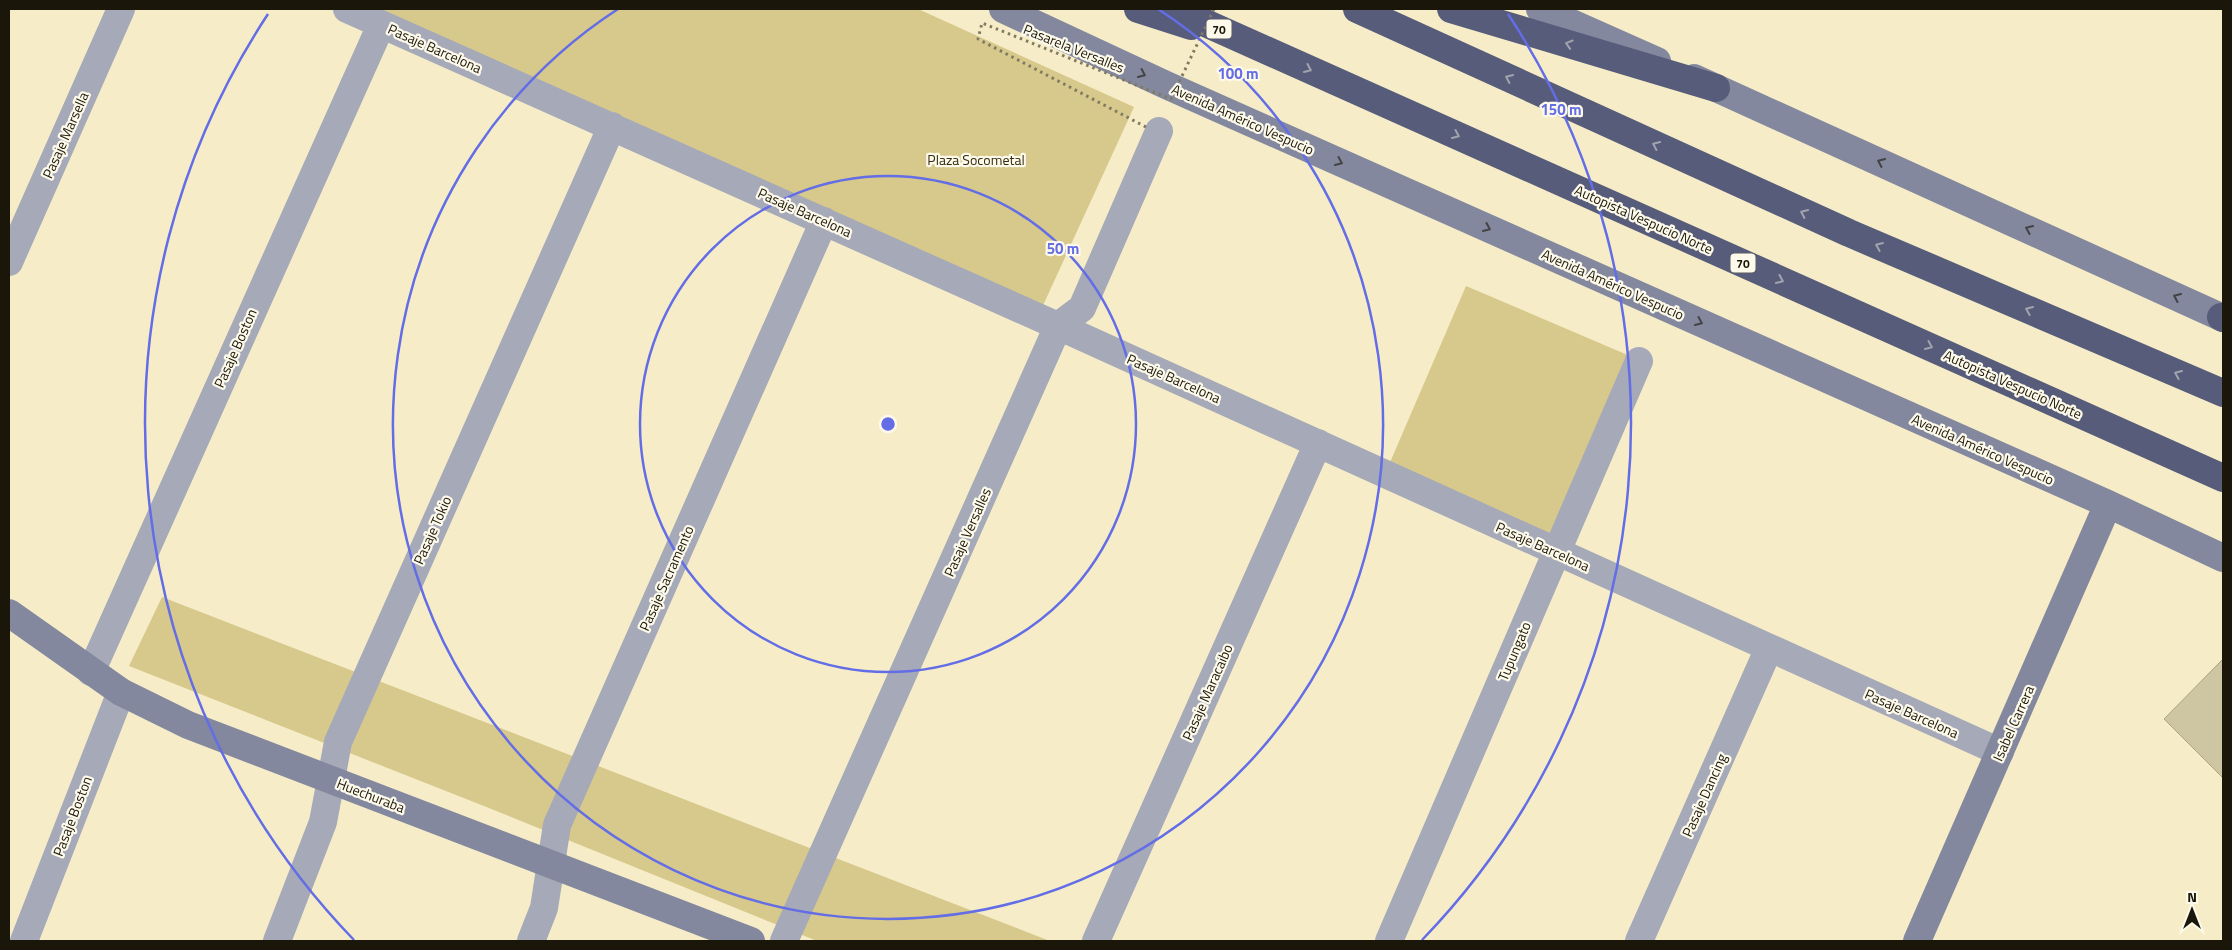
<svg xmlns="http://www.w3.org/2000/svg" width="2232" height="950" font-family="'Titillium Web',sans-serif">
<rect width="100%" height="100%" fill="#f6edc8"/>
<path fill="#d7c88c" d="M377 9H918L1134 107 1040 312Z
M1466 286 1630 356 1552 537 1388 467Z
M162 597 1050 941H817L489 808 129 666Z"/>
<path fill="#cec6a2" stroke="#ada481" d="M2223 659V778L2164 719Z"/>
<g fill="none" stroke-linecap="round" stroke-linejoin="round">
<path stroke="#a5a9b8" stroke-width="28" d="M347 9 1058 326 2000 752
M9 262 121 9
M91 672 381 25
M24 941 121 692
M277 941 323 822 338 742 612 126
M531 941 544 908 557 825 824 221
M784 941 1058 326 1082 308 1159 131
M1096 941 1318 443
M1389 941 1639 361
M1639 941 1769 648"/>
<path stroke="#83889e" stroke-width="28" d="M1003 9 1166 85 2108 504 2223 558
M1540 9 1657 61
M1694 78 2223 318
M9 613 121 692 188 725 751 941
M1917 941 2108 504"/>
<path stroke="#565c7a" stroke-width="28" d="M1138 9 1191 26
M1174 9 2223 478
M1357 9 1849 233 2223 393
M1451 9 1716 88
M2221 317 2223 318"/>
<path stroke="#7f7a61" stroke-width="3" stroke-dasharray="2.5 4" stroke-linecap="butt" d="M1146 127 978 39 982 23 1171 99 1214 9"/>
</g>
<defs><path id="oneway-chevron" d="M-2-3.5L2.5 0L-2 3.5" fill="none" stroke-width="1.6" stroke-linecap="round" stroke-linejoin="round" transform="scale(1.25)"/></defs>
<g stroke="#a1a3ad">
<use href="#oneway-chevron" transform="translate(1569 44) rotate(-163)"/>
<use href="#oneway-chevron" transform="translate(1308 69) rotate(24)"/>
<use href="#oneway-chevron" transform="translate(1509 78) rotate(-155)"/>
<use href="#oneway-chevron" transform="translate(1456 135) rotate(24)"/>
<use href="#oneway-chevron" transform="translate(1656 145) rotate(-155)"/>
<use href="#oneway-chevron" transform="translate(1804 213) rotate(-155)"/>
<use href="#oneway-chevron" transform="translate(1879 246) rotate(-157)"/>
<use href="#oneway-chevron" transform="translate(1780 280) rotate(24)"/>
<use href="#oneway-chevron" transform="translate(2029 310) rotate(-157)"/>
<use href="#oneway-chevron" transform="translate(1929 346) rotate(24)"/>
<use href="#oneway-chevron" transform="translate(2178 374) rotate(-157)"/>
</g>
<g stroke="#444445">
<use href="#oneway-chevron" transform="translate(1142 74) rotate(25)"/>
<use href="#oneway-chevron" transform="translate(1339 162) rotate(24)"/>
<use href="#oneway-chevron" transform="translate(1881 162) rotate(-156)"/>
<use href="#oneway-chevron" transform="translate(1487 228) rotate(24)"/>
<use href="#oneway-chevron" transform="translate(2029 229) rotate(-156)"/>
<use href="#oneway-chevron" transform="translate(2177 297) rotate(-156)"/>
<use href="#oneway-chevron" transform="translate(1699 322) rotate(24)"/>
</g>
<g fill="none" stroke="#636de6" stroke-width="2.5">
<circle cx="888" cy="424" r="248"/>
<path d="M1158 9A495 495 0 1 1 618 9"/>
<path d="M354 940A743 743 0 0 1 268 14M1508 14A743 743 0 0 1 1422 940"/>
</g>
<g text-anchor="middle" dominant-baseline="central" stroke-width="4.5" stroke-linejoin="round" paint-order="stroke">
<g fill="#fdfaeb" stroke="#5e5b4e" stroke-width="1">
<rect x="1206.5" y="19.5" width="25" height="19" rx="4"/>
<rect x="1730.5" y="253.5" width="25" height="19" rx="4"/>
</g>
<g font-size="12" font-weight="bold" fill="#1a170a">
<text x="1219" y="29">70</text>
<text x="1743" y="263">70</text>
</g>
<g font-size="14" fill="#1a170a" stroke="#fdfaeb">
<text transform="translate(435 48) rotate(24)">Pasaje Barcelona</text>
<text transform="translate(1074 48) rotate(22)">Pasarela Versalles</text>
<text transform="translate(1243 119) rotate(24)">Avenida Américo Vespucio</text>
<text transform="translate(65 135) rotate(-66)">Pasaje Marsella</text>
<text transform="translate(805 212) rotate(24)">Pasaje Barcelona</text>
<text transform="translate(1644 219) rotate(24)">Autopista Vespucio Norte</text>
<text transform="translate(1613 284) rotate(24)">Avenida Américo Vespucio</text>
<text transform="translate(235 348) rotate(-66)">Pasaje Boston</text>
<text transform="translate(1174 378) rotate(24)">Pasaje Barcelona</text>
<text transform="translate(2013 384) rotate(24)">Autopista Vespucio Norte</text>
<text transform="translate(1983 449) rotate(24)">Avenida Américo Vespucio</text>
<text transform="translate(432 530) rotate(-66)">Pasaje Tokio</text>
<text transform="translate(967 532) rotate(-66)">Pasaje Versalles</text>
<text transform="translate(1543 546) rotate(24)">Pasaje Barcelona</text>
<text transform="translate(666 578) rotate(-66)">Pasaje Sacramento</text>
<text transform="translate(1514 651) rotate(-67)">Tupungato</text>
<text transform="translate(1207 692) rotate(-66)">Pasaje Maracaibo</text>
<text transform="translate(1912 713) rotate(24)">Pasaje Barcelona</text>
<text transform="translate(2013 723) rotate(-66)">Isabel Carrera</text>
<text transform="translate(371 795) rotate(21)">Huechuraba</text>
<text transform="translate(1704 795) rotate(-66)">Pasaje Dancing</text>
<text transform="translate(72 816) rotate(-69)">Pasaje Boston</text>
</g>
<g font-size="14" fill="#332c10" stroke="#fdfaeb">
<text x="976" y="159">Plaza Socometal</text>
</g>
</g>
<circle cx="888" cy="424" r="8" fill="#636de6" stroke="#fdfaeb" stroke-width="2.5"/>
<g font-size="15" text-anchor="middle" font-weight="bold" fill="#636de6" stroke="#fdfaeb" stroke-width="4.5" stroke-linejoin="round" paint-order="stroke">
<text x="1238" y="79">100 m</text>
<text x="1561" y="115">150 m</text>
<text x="1063" y="254">50 m</text>
</g>
<rect width="2232" height="950" fill="none" stroke="#1a170a" stroke-width="20"/>
<g transform="translate(2192 910)" stroke="#fdfaeb" stroke-width="4" paint-order="stroke">
<path d="M0-4L9 19L0 12L-9 19Z" fill="#1a170a"/>
<text y="-8" font-size="14" font-weight="bold" text-anchor="middle" fill="#1a170a">N</text>
</g>
</svg>
